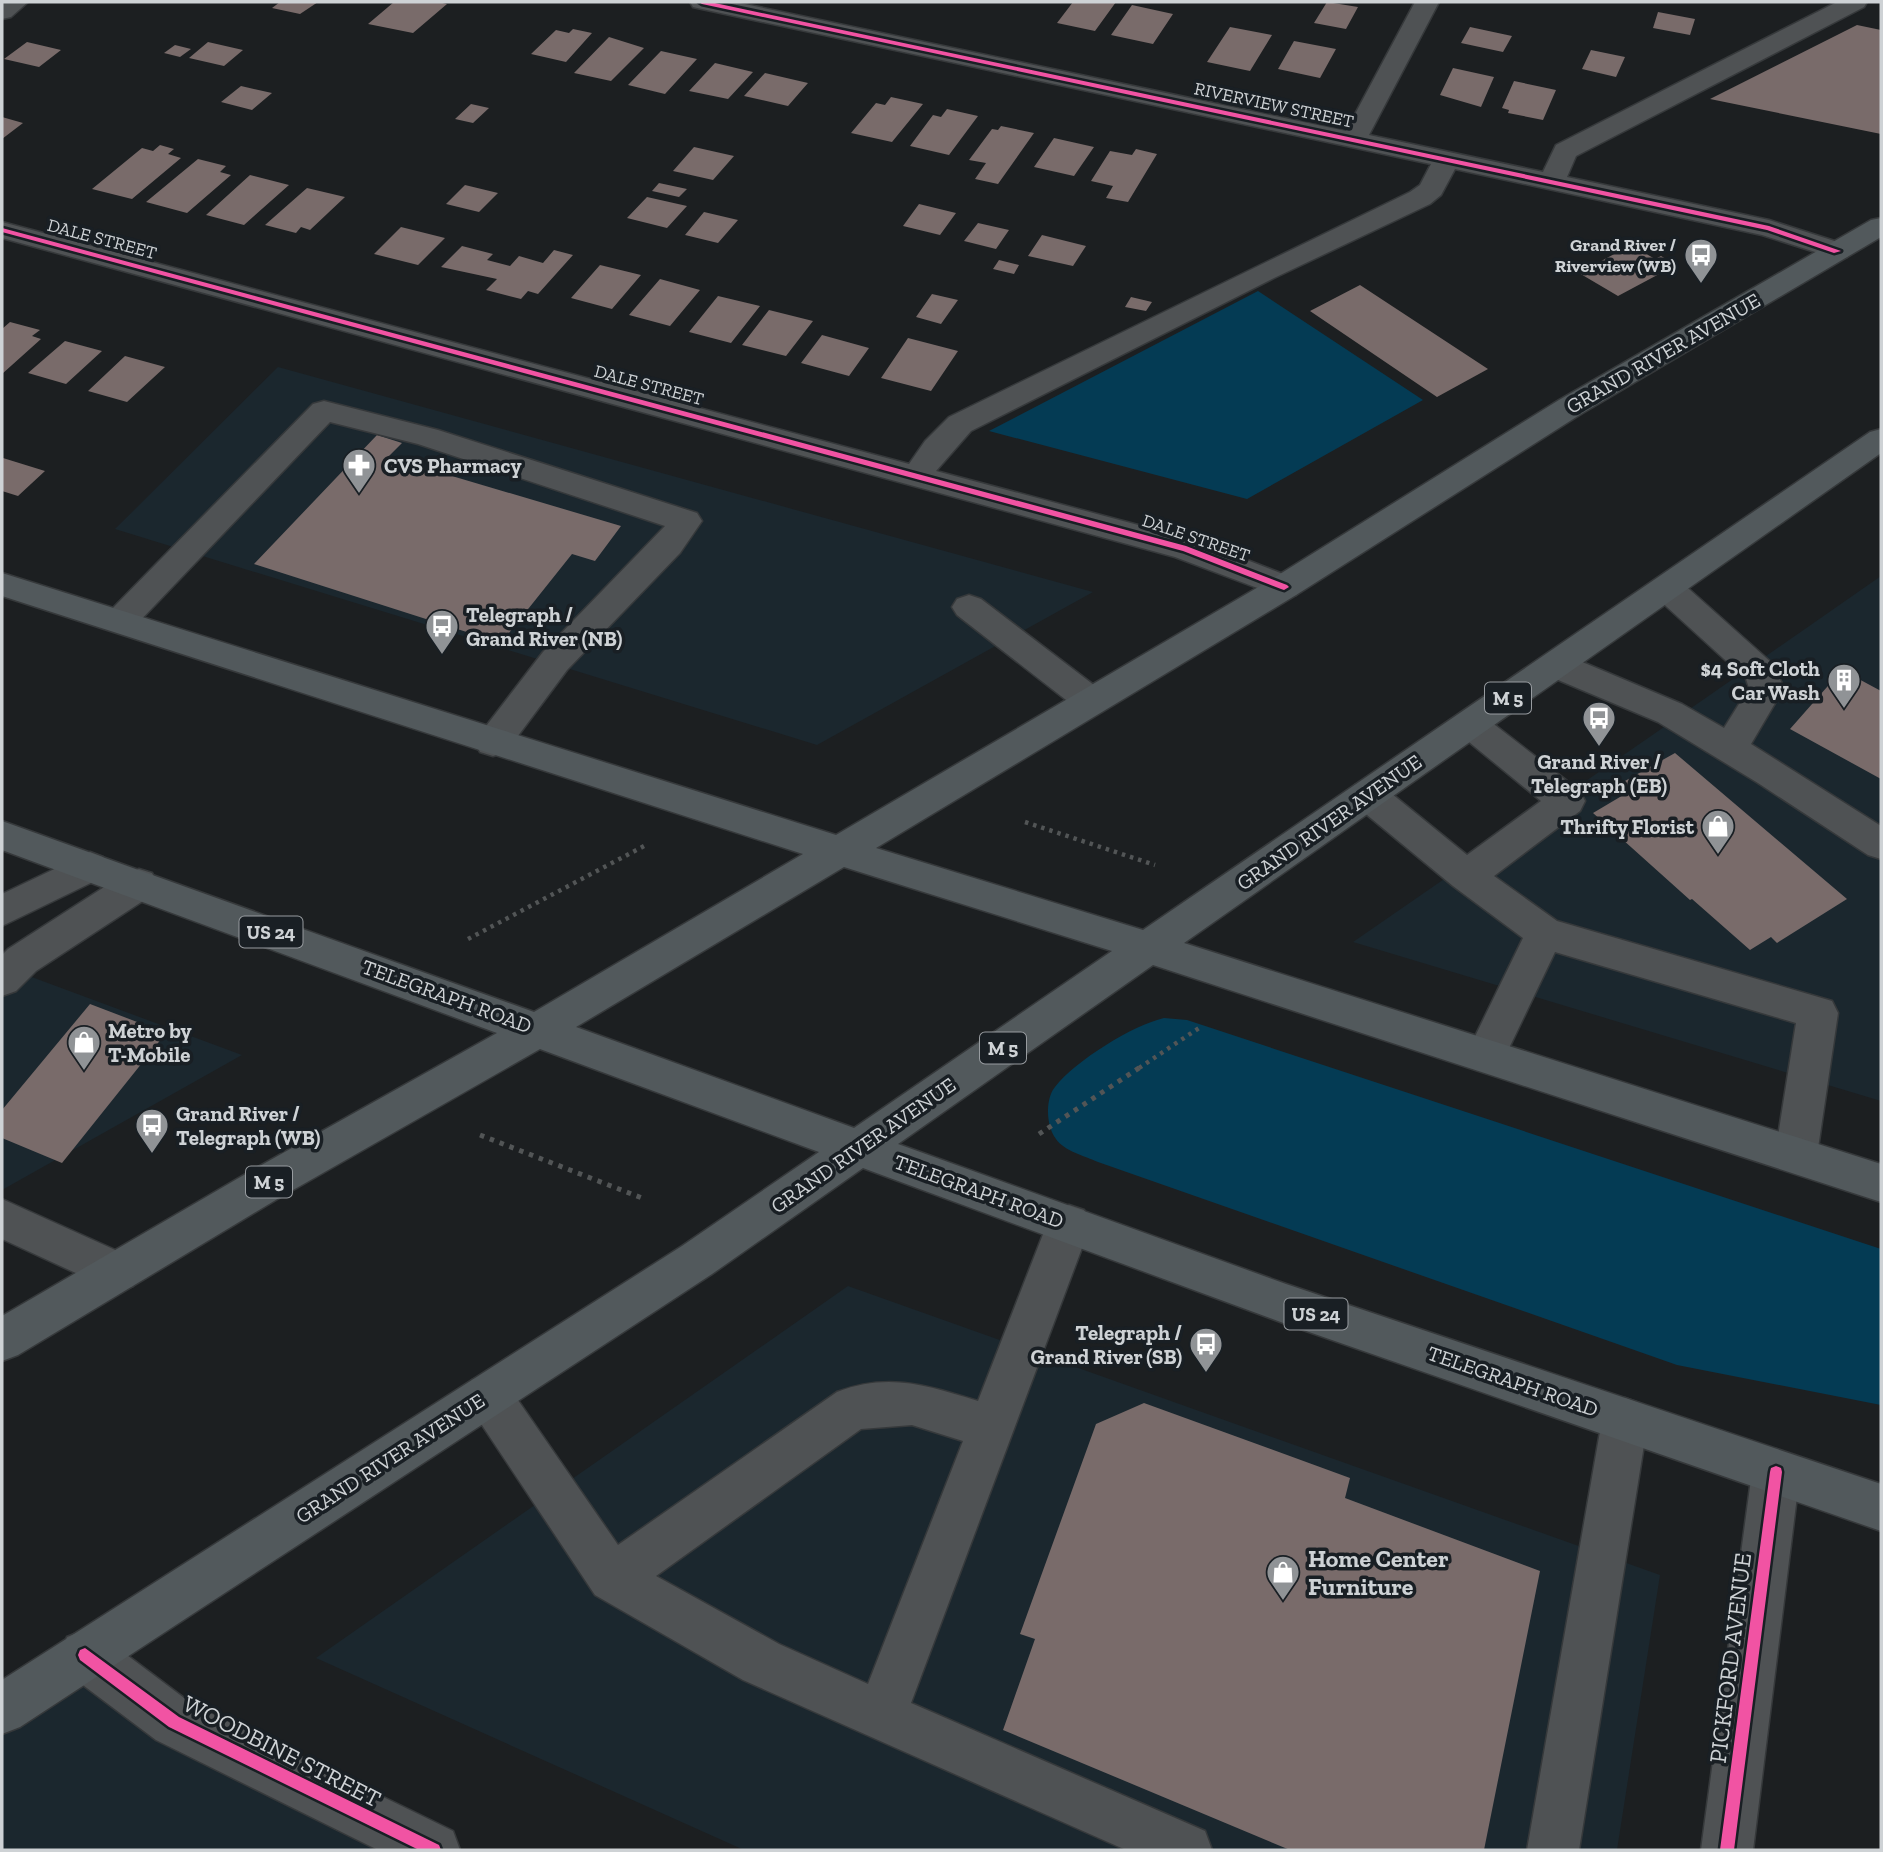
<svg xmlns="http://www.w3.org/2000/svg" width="1883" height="1852" font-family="'Zilla Slab',serif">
<rect width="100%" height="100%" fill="#1c1f21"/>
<path fill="#1b272e" d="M278 367 1093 592 817 745 115 529Z
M1881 576V1101L1353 942 1651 736Z
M2 966 242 1055 2 1190Z
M848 1286 1660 1575 1617 1850H744L316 1658Z
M79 1676 153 1735 388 1850H2V1727Z"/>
<path fill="#043b54" d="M1258 291 1423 400 1247 499 989 431Z
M1164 1018 1187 1020 1881 1249V1405L1677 1365 1098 1162C1085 1156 1064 1151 1056 1139 1046 1126 1045 1099 1055 1087 1075 1061 1133 1025 1164 1018Z"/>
<path fill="#796b6a" d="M280 2H318L300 14 272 8Z
M394 2H438L447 4 413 33 368 24Z
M1073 2H1116L1095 31 1057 23Z
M1327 2 1358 7 1346 29 1314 23Z
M1132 5 1173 14 1153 44 1111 35Z
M1658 12 1695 19 1690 35 1653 28Z
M1857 25 1881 30V134L1710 99Z
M1230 27 1272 35 1250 71 1207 62Z
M1470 27 1512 36 1503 52 1461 43Z
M573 29 592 33 566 62 531 54 556 30 569 33Z
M609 37 644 48 611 81 574 73Z
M1294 41 1336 49 1320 78 1278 69Z
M27 42 61 50 39 67 4 59Z
M208 42 243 50 224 66 189 58Z
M175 45 191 49 180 57 164 53Z
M1591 50 1625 57 1616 77 1582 69Z
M661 51 697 59 665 94 628 85Z
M715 63 753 72 728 99 689 91Z
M1453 68 1494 77 1481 107 1440 95Z
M765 73 808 83 788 106 744 96Z
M1514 81 1556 90 1543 120 1508 113 1509 110 1502 108Z
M241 86 272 93 252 110 221 102Z
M891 97 923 104 892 142 851 133 876 103 885 105Z
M471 104 489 108 473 123 455 119Z
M947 109 978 116 949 155 910 146 933 115 941 117Z
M2 117 23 123 2 139Z
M1001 126 1034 133 998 184 975 179 986 163 969 160 992 129 998 130Z
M1054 138 1094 147 1074 176 1034 167Z
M160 145 174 149 168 154 181 158 132 199 92 189 142 148 153 151Z
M694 147 734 156 713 180 673 171Z
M1136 149 1157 154 1128 202 1106 198 1113 186 1091 181 1110 151 1132 155Z
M198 159 226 166 220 172 231 175 187 213 146 202Z
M250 175 289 185 244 225 206 215Z
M659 183 687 189 679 197 652 191Z
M465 185 498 193 479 212 446 204Z
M307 188 345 197 310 230 301 227 296 233 265 225Z
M647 197 687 206 667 228 627 218Z
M919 204 956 213 940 235 903 226Z
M704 212 738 220 718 243 685 235Z
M978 223 1009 230 996 249 964 241Z
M401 227 445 238 418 265 374 254Z
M1042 235 1086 246 1073 266 1028 256Z
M1631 245 1655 259 1661 256 1676 265 1618 296 1579 273Z
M462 246 493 254 487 260 510 266 519 256 543 263 554 250 573 255 538 294 528 291 521 299 486 290 497 279 441 267Z
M999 260 1019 265 1014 274 993 269Z
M600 265 641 275 612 309 571 298Z
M660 279 700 290 670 326 629 315Z
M1360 285 1488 369 1437 397 1310 311Z
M932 294 958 300 941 324 916 317Z
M718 296 760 306 731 343 689 332Z
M1131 297 1152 302 1146 311 1125 307Z
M769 310 813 321 786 356 742 345Z
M10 322 40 330 32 336 41 339 2 374V329Z
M822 335 869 348 849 376 801 363Z
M908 338 958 351 931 391 881 378Z
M65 341 102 351 66 384 28 373Z
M125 356 165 367 127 402 88 391Z
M377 435 402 443 388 457 621 526 595 561 572 554 501 643 254 564Z
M3 458 45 471 18 496 2 491Z
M1842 670 1881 691V779L1790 729Z
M1675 753 1847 899 1777 943 1771 937 1750 950 1692 899 1690 900 1593 813 1625 794 1616 786Z
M90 1004 166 1033 62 1163 2 1138V1110Z
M1144 1403 1350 1478 1345 1498 1540 1571 1484 1850H1290L1003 1730 1035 1639 1020 1634 1096 1424Z"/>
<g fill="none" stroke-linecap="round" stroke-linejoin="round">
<defs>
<path id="minor" d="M2 2H28L11 17 2 19Z
M690 2H735L1346 131 1415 2H1439L1369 135 1543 172 1556 145 1837 2H1867L1864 7 1576 156 1567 177 1769 220 1847 245 1851 251 1847 257 1837 259 1762 235 1455 169 1441 195 1430 204 1274 278 971 431 936 471 1198 541 1296 579 1301 587 1296 595 1284 598 1175 557 2 238V222L909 464 925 441 949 417 1410 192 1420 185 1431 164 702 9 693 7Z
M324 401 438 430 697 513 702 521 680 553 567 670 506 752 493 756 480 752 475 743 480 734 543 652 665 526 418 444 330 422 133 628 121 632 109 628 104 620 109 612 313 404Z
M1668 578 1680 581 1773 664 1784 688 1751 744 1881 826V859L1868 855 1758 783 1658 722 1544 674 1539 665 1544 656 1556 653 1568 656 1682 704 1724 728 1749 688 1746 679 1656 597 1651 589 1656 581Z
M969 595 981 599 1103 692 1108 701 1103 710 1091 714 1079 710 957 615 952 607 957 599Z
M1470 711 1482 715 1580 791 1585 801 1580 811 1494 876 1557 921 1832 1001 1838 1013 1817 1155 1811 1168 1796 1173 1781 1168 1775 1155 1796 1023 1555 952 1500 1067 1486 1072 1472 1067 1466 1055 1523 938 1453 886 1355 805 1350 795 1355 785 1368 781 1381 785 1467 855 1541 801 1458 733 1452 724 1458 715Z
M90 852 103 857 109 867 103 877 2 926V894Z
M139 869 152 873 158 884 152 895 36 971 16 991 2 996V955L8 949 126 873Z
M2 1199 133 1258 139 1272 133 1286 117 1292 2 1239Z
M1069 1205 1084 1210 1091 1224 911 1703 1205 1831 1212 1850H1126L743 1680 595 1595 472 1410 465 1395 472 1380 488 1373 504 1380 618 1545 837 1392C889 1372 928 1386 978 1401L1047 1224 1054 1210ZM912 1425 963 1441 868 1684 779 1644 656 1576 861 1429Z
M1625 1398 1641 1404 1648 1420 1579 1850H1527L1602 1420 1609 1404Z
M1776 1449 1793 1456 1800 1472 1753 1850H1701L1752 1472 1759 1456Z
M85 1630 103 1637 192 1704 453 1831 460 1850H378L156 1740 67 1673 60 1655 67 1637Z"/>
<path id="major" d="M1881 218V237L1581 414 1296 595 876 848 1143 930 1870 432 1881 429V453L1184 943 1881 1164V1202L1153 965 898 1144 1286 1284 1881 1484V1531L1286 1324 863 1168 712 1274 20 1727 2 1734V1680L682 1246 819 1152 540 1049 279 1198 18 1355 2 1361V1316L249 1172 497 1033 2 850V821L534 1012 803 854 2 596V573L836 835 1272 579 1559 400 1871 220ZM844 867 1112 951 854 1128 576 1027Z"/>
</defs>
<use href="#minor" stroke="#36393b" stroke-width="3"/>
<use href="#major" stroke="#36393b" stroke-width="3"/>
<path stroke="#525556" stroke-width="4.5" stroke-dasharray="3.5 5" stroke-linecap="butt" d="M1025 822 1155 865
M468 939 646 845
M1139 1068 1199 1028"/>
<path stroke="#525556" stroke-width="5" stroke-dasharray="4.5 6" stroke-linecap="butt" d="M1039 1134 1142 1066
M480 1135 642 1198"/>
<use href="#minor" fill="#4f5254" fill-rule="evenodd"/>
<use href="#major" fill="#52595c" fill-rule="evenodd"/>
<defs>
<path id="cycleway" d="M699 2H710L1769 226 1841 251 1834 253 1767 230 702 4Z
M2 228 1186 546 1287 585 1289 587 1284 590 1281 589 1183 551 2 232Z
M1776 1466 1781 1468 1782 1472 1734 1850H1720L1770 1472 1771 1468Z
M85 1648 179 1717 439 1845 441 1850H419L169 1727 80 1660 78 1655 80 1650Z"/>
</defs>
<use href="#cycleway" stroke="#191f24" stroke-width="5"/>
<use href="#cycleway" fill="#f153a3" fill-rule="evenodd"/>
</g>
<defs>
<symbol id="bus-pin" viewBox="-11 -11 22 30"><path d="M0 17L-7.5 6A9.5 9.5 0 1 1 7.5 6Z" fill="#909396" stroke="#191f24"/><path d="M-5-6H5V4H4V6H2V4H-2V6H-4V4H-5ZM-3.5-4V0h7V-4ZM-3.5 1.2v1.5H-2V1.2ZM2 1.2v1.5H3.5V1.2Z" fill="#fff"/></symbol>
<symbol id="pharmacy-pin" viewBox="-11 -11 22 30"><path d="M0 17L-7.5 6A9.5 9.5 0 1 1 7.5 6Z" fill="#909396" stroke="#191f24"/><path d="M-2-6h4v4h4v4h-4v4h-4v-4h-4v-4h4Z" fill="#fff"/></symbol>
<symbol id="building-pin" viewBox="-11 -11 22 30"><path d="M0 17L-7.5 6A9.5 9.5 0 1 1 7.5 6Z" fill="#909396" stroke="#191f24"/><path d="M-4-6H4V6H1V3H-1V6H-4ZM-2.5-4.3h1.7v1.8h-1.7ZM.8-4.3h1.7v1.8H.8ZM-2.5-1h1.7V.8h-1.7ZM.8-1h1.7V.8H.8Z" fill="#fff"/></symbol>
<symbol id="shop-pin" viewBox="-11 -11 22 30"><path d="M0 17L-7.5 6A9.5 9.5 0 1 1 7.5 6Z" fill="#909396" stroke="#191f24"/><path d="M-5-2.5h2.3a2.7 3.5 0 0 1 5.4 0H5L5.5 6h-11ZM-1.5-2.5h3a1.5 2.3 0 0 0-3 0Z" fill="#fff"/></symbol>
</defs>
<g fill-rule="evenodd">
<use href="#bus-pin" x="1682" y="236" width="38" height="52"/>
<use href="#pharmacy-pin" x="340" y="446" width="38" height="52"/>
<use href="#bus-pin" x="423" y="607" width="38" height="52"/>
<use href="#building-pin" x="1825" y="661" width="38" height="52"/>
<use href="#bus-pin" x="1580" y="699" width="38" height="52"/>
<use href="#shop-pin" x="1699" y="807" width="38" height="52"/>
<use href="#shop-pin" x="65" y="1023" width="38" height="52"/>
<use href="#bus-pin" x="133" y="1106" width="38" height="52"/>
<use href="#bus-pin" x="1187" y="1325" width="38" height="52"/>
<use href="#shop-pin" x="1264" y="1553" width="38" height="52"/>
</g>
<g text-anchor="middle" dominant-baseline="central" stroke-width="7" stroke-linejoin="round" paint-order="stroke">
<g font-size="18" fill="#ced2d5" stroke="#191f24">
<text transform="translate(1274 105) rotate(12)">RIVERVIEW STREET</text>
<text transform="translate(102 239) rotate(15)">DALE STREET</text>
<text transform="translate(649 385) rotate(15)">DALE STREET</text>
<text transform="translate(1196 538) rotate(19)">DALE STREET</text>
</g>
<g font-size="18" font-weight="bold" fill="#ced2d5" stroke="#191f24" text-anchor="end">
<text x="1676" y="245">Grand River /<tspan x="1676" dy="21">Riverview (WB)</tspan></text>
</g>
<g fill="#191f24" stroke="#989ca0" stroke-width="2">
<rect x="1485" y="682.5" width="46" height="31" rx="5"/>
<rect x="239.5" y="916.5" width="63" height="31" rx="5"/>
<rect x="980" y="1032.5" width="46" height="31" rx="5"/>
<rect x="246" y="1166.5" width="46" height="31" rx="5"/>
<rect x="1284.5" y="1298.5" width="63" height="31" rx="5"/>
</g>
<g font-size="19" font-weight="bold" fill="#ced2d5">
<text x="1508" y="698">M 5</text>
<text x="271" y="932">US 24</text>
<text x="1003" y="1048">M 5</text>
<text x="269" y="1182">M 5</text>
<text x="1316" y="1314">US 24</text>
</g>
<g font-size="21" fill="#ced2d5" stroke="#191f24">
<text transform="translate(1663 353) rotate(-30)">GRAND RIVER AVENUE</text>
<text transform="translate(1329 822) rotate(-35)">GRAND RIVER AVENUE</text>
<text transform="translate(447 996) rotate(20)">TELEGRAPH ROAD</text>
<text transform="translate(863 1145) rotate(-35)">GRAND RIVER AVENUE</text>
<text transform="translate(979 1191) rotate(20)">TELEGRAPH ROAD</text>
<text transform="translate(1513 1381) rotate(19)">TELEGRAPH ROAD</text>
<text transform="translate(390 1458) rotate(-33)">GRAND RIVER AVENUE</text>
</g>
<g font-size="21" font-weight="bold" fill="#ced2d5" stroke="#191f24" text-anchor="start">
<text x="384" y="465">CVS Pharmacy</text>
<text x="466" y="614">Telegraph /<tspan x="466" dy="24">Grand River (NB)</tspan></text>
<text x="1820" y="668" text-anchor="end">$4 Soft Cloth<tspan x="1820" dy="24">Car Wash</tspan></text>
<text x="1599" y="761" text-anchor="middle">Grand River /<tspan x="1599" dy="24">Telegraph (EB)</tspan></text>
<text x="1694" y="826" text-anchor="end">Thrifty Florist</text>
<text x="108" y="1030">Metro by<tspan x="108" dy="24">T-Mobile</tspan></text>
<text x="176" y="1113">Grand River /<tspan x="176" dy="24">Telegraph (WB)</tspan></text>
<text x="1182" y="1332" text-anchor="end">Telegraph /<tspan x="1182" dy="24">Grand River (SB)</tspan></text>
</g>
<g font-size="24" font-weight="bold" fill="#ced2d5" stroke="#191f24" text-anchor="start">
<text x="1308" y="1558">Home Center<tspan x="1308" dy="28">Furniture</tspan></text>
</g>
<g font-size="24" fill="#ced2d5" stroke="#191f24">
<text transform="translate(1730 1658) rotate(-83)">PICKFORD AVENUE</text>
<text transform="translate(282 1751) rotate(27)">WOODBINE STREET</text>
</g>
</g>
<rect width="1883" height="1852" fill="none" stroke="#ced2d5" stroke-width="7"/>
</svg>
